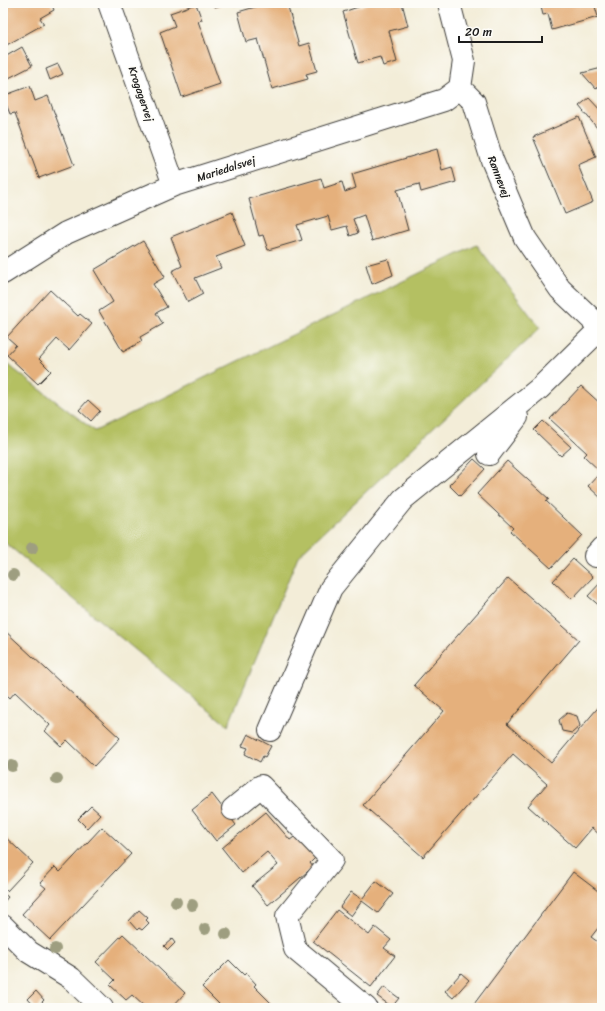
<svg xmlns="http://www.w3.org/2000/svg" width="605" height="1011" font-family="Sriracha,sans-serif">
<rect width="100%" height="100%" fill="#fdfcf7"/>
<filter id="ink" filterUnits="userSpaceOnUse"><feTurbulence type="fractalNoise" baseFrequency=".025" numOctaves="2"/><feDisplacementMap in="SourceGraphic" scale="8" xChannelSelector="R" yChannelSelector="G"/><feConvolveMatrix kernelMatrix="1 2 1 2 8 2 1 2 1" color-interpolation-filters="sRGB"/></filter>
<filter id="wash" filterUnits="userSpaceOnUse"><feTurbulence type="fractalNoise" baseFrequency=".012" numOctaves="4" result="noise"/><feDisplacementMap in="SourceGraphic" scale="16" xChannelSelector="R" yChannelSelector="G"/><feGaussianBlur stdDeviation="0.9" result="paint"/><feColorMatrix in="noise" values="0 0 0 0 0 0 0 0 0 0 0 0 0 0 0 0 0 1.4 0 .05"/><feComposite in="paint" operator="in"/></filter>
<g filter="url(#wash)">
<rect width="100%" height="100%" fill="#f3edd8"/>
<path fill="#b4c062" stroke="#686e3f" d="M477 245 540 328 298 556 228 726 3 541V361L95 431Z"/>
<g id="blocks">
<path fill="#e5b07b" d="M3 3H51L54 10 40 18 44 24 3 47Z
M214 3H227L215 7Z
M233 3H244L234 6Z
M269 3H287L299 46 309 43 317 71 306 74 308 79 272 89 258 39 246 42 238 12Z
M370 3H402L408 26 389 31 397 62 383 66 380 57 358 63 343 12Z
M540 3H594L598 17 552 30 548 14 543 15Z
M196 4 202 20 198 21 220 84 182 97 160 32 175 26 170 13Z
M22 47 32 66 3 81V58Z
M58 64 63 74 50 80 46 69Z
M602 68V84L596 89 582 73Z
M30 86 35 101 48 96 74 165 39 178 15 113 10 114 3 96Z
M589 98 602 112V134L579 106Z
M3 111 7 122 3 123Z
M579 117 596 157 578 165 593 202 565 214 533 137Z
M437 149 442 170 452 167 456 182 421 192 419 184 397 190 408 230 372 241 364 215 353 219 358 233 350 236 347 226 332 230 328 216 297 225 302 240 268 250 263 235 259 236 249 199 321 178 324 188 342 182 345 192 356 188 352 174Z
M232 212 245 246 216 257 221 268 195 278 203 294 188 302 172 271 182 266 171 237Z
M143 241 165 277 153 284 167 307 156 313 163 324 140 337 142 341 123 352 99 311 113 302 94 270Z
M388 259 393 275 372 284 366 265Z
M50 290 78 316 80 314 92 324 69 350 57 339 39 359 51 371 38 384 7 355 16 345 7 337Z
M581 386 602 405V473L584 456 587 453 550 419Z
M88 400 100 411 91 421 79 410Z
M543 421 571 447 561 456 534 430Z
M474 459 485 469 460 496 449 485Z
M507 461 549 499 546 501 582 535 551 568 510 531 513 528 477 494Z
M598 475 602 479V499L588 486Z
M573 559 593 577 572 599 553 581Z
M508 578 579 640 507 724 551 763 602 703V837L592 828 575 848 528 806 547 784 513 754 423 857 363 805 444 711 414 685Z
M602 581V608L588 596Z
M3 629 120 738 94 766 67 740 61 746 45 731 50 725 15 692 10 698 3 691Z
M567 713 577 716 580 726 572 733 562 731 559 720Z
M248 734 271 746 265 757 263 756 260 762 245 754 248 748 242 746Z
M212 794 236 825 216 841 192 810Z
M91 806 100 814 87 828 78 819Z
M266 812 290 840 297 835 315 858 310 863 313 867 268 905 252 886 278 865 267 852 242 873 222 848Z
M102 827 131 854 50 940 22 914 46 888 40 883 55 867 60 872Z
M3 835 33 863 7 891 3 887Z
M573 872 602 894V923L591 937 602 945V999L595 1008H471Z
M376 881 393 894 378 913 362 901 351 916 340 907 351 892 362 899Z
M3 893 8 897 3 903Z
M139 910 148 918 146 920 149 923 142 930 139 928 137 930 129 921Z
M337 910 369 935 375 927 391 940 384 948 395 956 371 987 313 941Z
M123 934 185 993 171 1008H146L132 995 126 1000 110 985 115 980 96 962Z
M172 939 175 943 168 950 164 946Z
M229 960 244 975 246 973 256 984 254 986 276 1008H217L220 1005 202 987Z
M461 973 469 980 453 998 445 991Z
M384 987 399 998 392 1007 377 996Z
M36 991 44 1000 36 1008 28 999Z"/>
</g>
</g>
<g filter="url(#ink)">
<use href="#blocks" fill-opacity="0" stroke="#3c3b38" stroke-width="1"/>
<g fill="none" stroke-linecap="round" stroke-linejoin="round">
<defs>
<path id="minor" d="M109 3 174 185
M449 3 464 61 460 88 474 102 492 160 525 238 560 289 602 329
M3 273 66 233 174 185 444 100 460 88
M489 454 517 417
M595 556 602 548
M270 730 331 588 403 499 540 388 601 328
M233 809 261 786 332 860 287 916 295 949 366 1008
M3 926 29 952 71 978 102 1008"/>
</defs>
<use href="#minor" stroke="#3c3b38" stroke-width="24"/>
<use href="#minor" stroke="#fff" stroke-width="22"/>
</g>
<g fill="#9e9e80">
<circle cx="32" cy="548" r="6"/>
<circle cx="13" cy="575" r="6"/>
<circle cx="12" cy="766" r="6"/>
<circle cx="57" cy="779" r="6"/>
<circle cx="176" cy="902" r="6"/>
<circle cx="192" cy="905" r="6"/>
<circle cx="205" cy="929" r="6"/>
<circle cx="226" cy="934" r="6"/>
<circle cx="55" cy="949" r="6"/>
</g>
</g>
<g text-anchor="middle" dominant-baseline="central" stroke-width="3" stroke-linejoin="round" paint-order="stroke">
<g font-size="11" fill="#1c1c1c" stroke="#fdfcf7">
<text transform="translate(141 94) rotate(71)">Krogagervej</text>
<text transform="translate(226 169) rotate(-18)">Mariedalsvej</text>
<text transform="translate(499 177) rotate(69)">Rønnevej</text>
</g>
</g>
<rect width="605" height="1011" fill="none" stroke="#fdfcf7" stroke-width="16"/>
<path d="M459 36v6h83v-6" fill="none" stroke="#1c1c1c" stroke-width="2"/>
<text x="465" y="36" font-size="12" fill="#1c1c1c" stroke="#fdfcf7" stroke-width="3" paint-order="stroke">20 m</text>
</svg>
